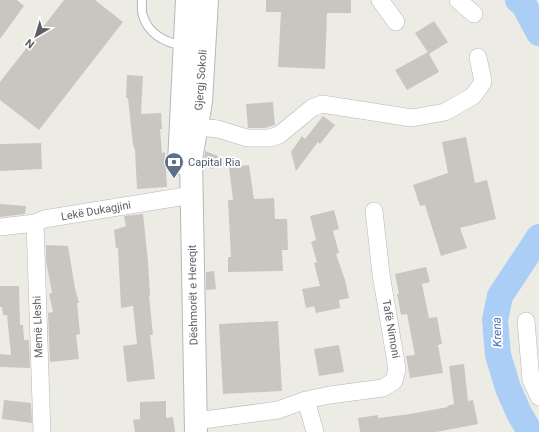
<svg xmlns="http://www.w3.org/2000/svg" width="539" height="432" font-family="Roboto,sans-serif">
<rect width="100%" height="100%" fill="#edece4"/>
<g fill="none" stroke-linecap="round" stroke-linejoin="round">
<path stroke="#abcef6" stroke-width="26" d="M518 0 524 5 539 33
M530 432 519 413 508 388 498 355 495 320 500 296 539 237"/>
</g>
<path fill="#c9c6c1" d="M0 0H17L24 6 0 39Z
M64 0H95L123 22 39 130 0 100V82Z
M266 0H351V13H327L325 69 278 67 281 12H266Z
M434 21 448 42 429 54 415 33Z
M428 52 439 72 407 90 395 70Z
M127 75 143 76 141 114 161 113 162 129H160L162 153 165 152 167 187 137 189 135 150 133 145 128 98H126Z
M273 102 275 125 265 128H248L246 104Z
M323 116 335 125 320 144 318 142 296 171 291 152 302 136 305 139Z
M466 137 475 183 487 180 496 219 460 228 467 248 441 256 425 205 420 206 413 185 448 173 442 142Z
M41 143 42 169 0 171V144Z
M205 151 218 156 213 169 204 166Z
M249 165 254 199 274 198 275 219H287L288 250H282L283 271 228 272V257H231L228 200H233L229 167Z
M0 204 26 206 25 214 0 217Z
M334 210 339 229 333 231 339 253 336 254 345 280 349 298 339 300 340 308 316 313 314 306 306 308 302 289 320 286 314 263 317 262 311 242 316 240 310 216Z
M143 214 148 261 150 296H149L153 335H150L155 379 127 382 123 346 137 344 133 306 121 308 118 248H116L114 230 126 226 124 216Z
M46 245 68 246 75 288 79 303H77L80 334 76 335 79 359 50 362 48 313 53 312 49 294 52 293 46 261Z
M426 267 430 282 422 284 429 318 437 317 442 344 438 345 443 373 410 378 406 356 415 355 407 314 401 315 397 294H399L395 274Z
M214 271 216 289 206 290V272Z
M0 286H19L20 325H23L24 340H29L30 368 0 367V354L11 355 7 315H3L2 307H0Z
M278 321 282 391 223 394 219 324Z
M339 345 344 372 319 376 314 349Z
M464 364 468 401 473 400 478 424 436 432H360L358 418 378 415V418L410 414 448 407 447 406 454 404 449 366Z
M4 400 31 403 32 423 2 419Z
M166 401V418L173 417 175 432H135L133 420 140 419V402Z"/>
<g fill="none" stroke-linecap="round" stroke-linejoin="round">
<defs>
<path id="service" d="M142 0C142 5 141 11 143 16 149 35 166 43 185 46"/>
<path id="minor" d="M380 0 396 22
M458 0 474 14
M197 127 218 129 247 138H269L279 135 312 108 322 104 412 118 445 112 473 96 483 82 478 57
M35 223 42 432
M0 227 35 223 44 219 192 195
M526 321 531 380 539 397
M306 400 315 432
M196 421 278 410 306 400 330 395 383 388 394 381 397 369 381 274 374 211"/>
<path id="secondary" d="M179 163 187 0
M196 432 191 159 201 102 207 0"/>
</defs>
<use href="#service" stroke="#b4b6ba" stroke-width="10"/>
<use href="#minor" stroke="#b4b6ba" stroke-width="18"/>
<use href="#secondary" stroke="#b6b7bd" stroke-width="24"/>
<use href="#service" stroke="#fff" stroke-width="8"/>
<use href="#minor" stroke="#fff" stroke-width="17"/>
<use href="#secondary" stroke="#fff" stroke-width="22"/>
</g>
<defs>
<symbol id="bank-pin" viewBox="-11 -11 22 30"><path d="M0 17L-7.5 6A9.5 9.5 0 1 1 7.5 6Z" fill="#5c6f8a" stroke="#fff"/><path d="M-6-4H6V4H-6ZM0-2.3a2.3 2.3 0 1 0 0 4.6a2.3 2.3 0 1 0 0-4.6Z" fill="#fff"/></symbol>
</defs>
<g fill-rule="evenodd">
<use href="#bank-pin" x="163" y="151" width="22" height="30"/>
</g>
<g text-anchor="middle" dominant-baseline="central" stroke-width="3.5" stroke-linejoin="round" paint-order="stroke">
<g font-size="11" fill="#5c5f63" stroke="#fff">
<text transform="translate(201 80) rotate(-86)">Gjergj Sokoli</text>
<text transform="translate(96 211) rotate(-10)">Lekë Dukagjini</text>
<text transform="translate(193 295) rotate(-91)">Dëshmorët e Hereqit</text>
<text transform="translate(38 327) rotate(-92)">Memë Lleshi</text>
<text transform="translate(391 329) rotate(80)">Tafë Nimoni</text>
</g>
<g font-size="11" fill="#4e5e75" stroke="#fff" text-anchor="start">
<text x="188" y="162">Capital Ria</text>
</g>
<g font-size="12" font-style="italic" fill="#4e73af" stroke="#fff">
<text transform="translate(497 332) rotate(-92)">Krena</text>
</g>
</g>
<g transform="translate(36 36) rotate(218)" stroke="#ffffff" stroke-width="3" paint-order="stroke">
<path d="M0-3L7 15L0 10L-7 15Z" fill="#5c5f63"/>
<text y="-6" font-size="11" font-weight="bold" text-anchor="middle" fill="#5c5f63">N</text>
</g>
</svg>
